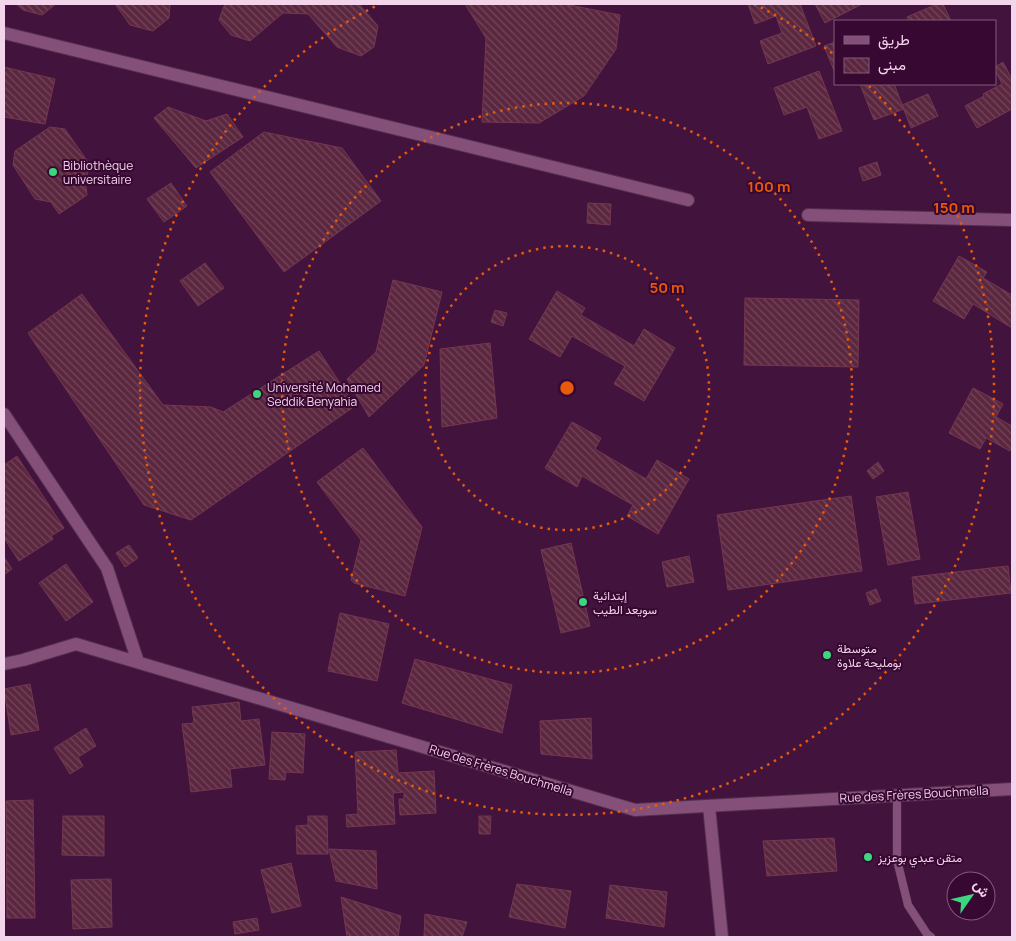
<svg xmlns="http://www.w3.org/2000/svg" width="1016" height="941" font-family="Manrope,Vazirmatn,sans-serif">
<defs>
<pattern id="building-back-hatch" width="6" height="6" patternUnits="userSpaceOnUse" patternTransform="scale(1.25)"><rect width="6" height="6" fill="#5b273f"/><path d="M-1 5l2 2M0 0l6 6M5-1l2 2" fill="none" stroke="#73455b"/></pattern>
</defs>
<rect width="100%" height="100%" fill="#42133c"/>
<path fill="url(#building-back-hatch)" stroke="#743752" d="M16 4H56L42 15 23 10Z
M115 4H170L169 18 153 31 130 25Z
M228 4H359L378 26 374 47 361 56 337 47 308 14 283 13 250 41 231 35 219 20 224 6Z
M465 4H564L620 15 616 49 584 96 539 123 482 122 486 38Z
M748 4H800L816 46 768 64 760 41 782 33 776 16 755 24Z
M815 4H862L825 23Z
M937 4H943L951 21H909L907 17Z
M835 42V73L824 46Z
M1003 62 1012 79V109L977 128 965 106 984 96 983 94 1002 84 995 70V67Z
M4 67 55 79 45 124 4 117Z
M819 71 842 131 819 139 807 107 784 115 774 88Z
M860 84H894L904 109 874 120Z
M928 94 938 116 911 128 902 105Z
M168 107 206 121 227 114 243 137 196 168 154 118Z
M50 127 65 129 90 165 86 178 80 182 86 187 87 195 59 214 51 202 35 199 13 165 15 151Z
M264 132 342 148 381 201 284 272 210 172Z
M877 162 881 175 863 181 859 168Z
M171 183 187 206 164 222 147 199Z
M588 203 611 204 610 225 587 223Z
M959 256 987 272 983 278 1012 295V328L973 304 964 319 933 301Z
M205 263 224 288 198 306 180 281Z
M393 280 442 292 424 365 369 417 347 379 376 352Z
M557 291 585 308 581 315 634 346 644 329 675 348 644 401 614 384 625 366 572 336 560 357 529 339Z
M82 294 163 405 211 407 223 412 319 351 355 406 191 520 144 505 28 333Z
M745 298 859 300 858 367 744 365Z
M495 310 507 313 503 326 491 322Z
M490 343 497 418 442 427 440 349Z
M973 388 1003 404 996 417 1012 426V446L1010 451 986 438 980 449 949 433Z
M572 422 601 438 595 449 646 479 657 460 689 479 658 534 627 516 633 505 582 476 577 487 545 468Z
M363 448 422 527 405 596 354 583 351 580 361 540 317 482Z
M17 456 64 528 51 536 53 539 19 561 4 538V465Z
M878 462 884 471 873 479 867 471Z
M908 492 920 559 888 565 876 497Z
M851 496 862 571 728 590 717 515Z
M571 543 590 626 561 633 541 550Z
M129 545 138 558 125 567 116 553Z
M689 556 694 582 667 587 662 562Z
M4 557 12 569 4 575Z
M66 564 93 602 66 621 39 583Z
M1008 566 1011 593 915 604 912 577Z
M876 589 881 601 870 605 866 593Z
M340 613 389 624 377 681 328 671Z
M415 659 512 685 502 733 402 703Z
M30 684 39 730 11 735 4 689Z
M239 702 241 721 259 719 265 765 230 769 232 787 191 792 182 724 194 723 192 707Z
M591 718 592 759 541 754 540 721Z
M86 728 96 746 78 757 83 766 70 774 54 748Z
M272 732 305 734 303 773 286 772 285 780 269 779Z
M396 750 398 773 434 771 436 813 400 815 399 799H404V792L393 793 395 824 347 827 346 815 358 814 355 752Z
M33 800 35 918H7L6 801Z
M63 816H104V856L62 855Z
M308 816H327L328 854H297L296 826 308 825Z
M479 816H491L490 834H479Z
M834 838 837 871 767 876 763 841Z
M329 849 376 851 377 889 336 881Z
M291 863 301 906 272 913 261 870Z
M111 879 112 927 73 929 71 880Z
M517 884 571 891 565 928 509 917Z
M610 885 667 892 664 927 606 918Z
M341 897 401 916 398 937H347Z
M425 914 467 922 462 937H424Z
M257 918 259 930 235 934 233 922Z"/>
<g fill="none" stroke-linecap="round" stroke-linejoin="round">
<defs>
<path id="service" d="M897 795V860L908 905 927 934 931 937"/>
<path id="minor" d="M4 33 688 200
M808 215 1012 220
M4 414 107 568 138 662
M4 664 23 660 76 644 635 810 1012 789
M709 806 722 937"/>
</defs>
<use href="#service" stroke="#542f4e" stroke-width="9"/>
<use href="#minor" stroke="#542f4e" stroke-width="14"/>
<use href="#service" stroke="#84507a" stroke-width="8"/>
<use href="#minor" stroke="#84507a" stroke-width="12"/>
</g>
<g fill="none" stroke="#e8590c" stroke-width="2.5" stroke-dasharray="2.5 5">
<circle cx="567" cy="388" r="142"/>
<circle cx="567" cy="388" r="285"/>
<path d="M754 4A427 427 0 0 1 833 54M869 86A427 427 0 1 1 380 4"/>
</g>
<g fill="#3ad77f" stroke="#370831" stroke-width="2">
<circle cx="53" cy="172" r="5"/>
<circle cx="257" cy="394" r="5"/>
<circle cx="583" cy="602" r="5"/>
<circle cx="827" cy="655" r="5"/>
<circle cx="868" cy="857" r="5"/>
</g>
<g text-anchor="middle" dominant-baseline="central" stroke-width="4" stroke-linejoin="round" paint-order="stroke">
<g font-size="12" fill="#f2d4eb" stroke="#370831" text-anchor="start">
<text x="63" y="165">Bibliothèque<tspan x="63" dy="14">universitaire</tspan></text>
<text x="267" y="387">Université Mohamed<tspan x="267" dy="14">Seddik Benyahia</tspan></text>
<text x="593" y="595">إبتدائية<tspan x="593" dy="14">سويعد الطيب</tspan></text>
<text x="837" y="648">متوسطة<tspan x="837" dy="14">بومليحة علاوة</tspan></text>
<text x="878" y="857">متقن عبدي بوعزيز</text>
</g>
<g font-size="12" fill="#f2d4eb" stroke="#370831">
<text transform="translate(501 770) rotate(17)">Rue des Frères Bouchmella</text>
<text transform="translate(914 794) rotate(-3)">Rue des Frères Bouchmella</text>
</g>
</g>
<circle cx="567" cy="388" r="8" fill="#e8590c" stroke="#370831" stroke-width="2.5"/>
<g font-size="15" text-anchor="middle" font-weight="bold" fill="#e8590c" stroke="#370831" stroke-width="4" stroke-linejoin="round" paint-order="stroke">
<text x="769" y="192">100 m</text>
<text x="954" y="213">150 m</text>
<text x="667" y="293">50 m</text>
</g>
<rect width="1016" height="941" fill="none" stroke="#f2d4eb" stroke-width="10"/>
<rect x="834" y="20" width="162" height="65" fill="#370831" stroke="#825a7b"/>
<rect x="844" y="36" width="25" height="8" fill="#84507a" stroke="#825a7b"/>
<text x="878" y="45" font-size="15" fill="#f2d4eb">طريق</text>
<rect x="844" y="58" width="25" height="15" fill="url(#building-back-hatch)" stroke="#825a7b"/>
<text x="878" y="70" font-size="15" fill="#f2d4eb">مبنى</text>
<g transform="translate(971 896) rotate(56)"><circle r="24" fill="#370831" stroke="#825a7b"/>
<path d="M0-4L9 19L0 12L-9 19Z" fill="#3ad77f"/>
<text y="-8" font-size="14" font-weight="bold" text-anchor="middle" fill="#f2d4eb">ش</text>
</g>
</svg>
